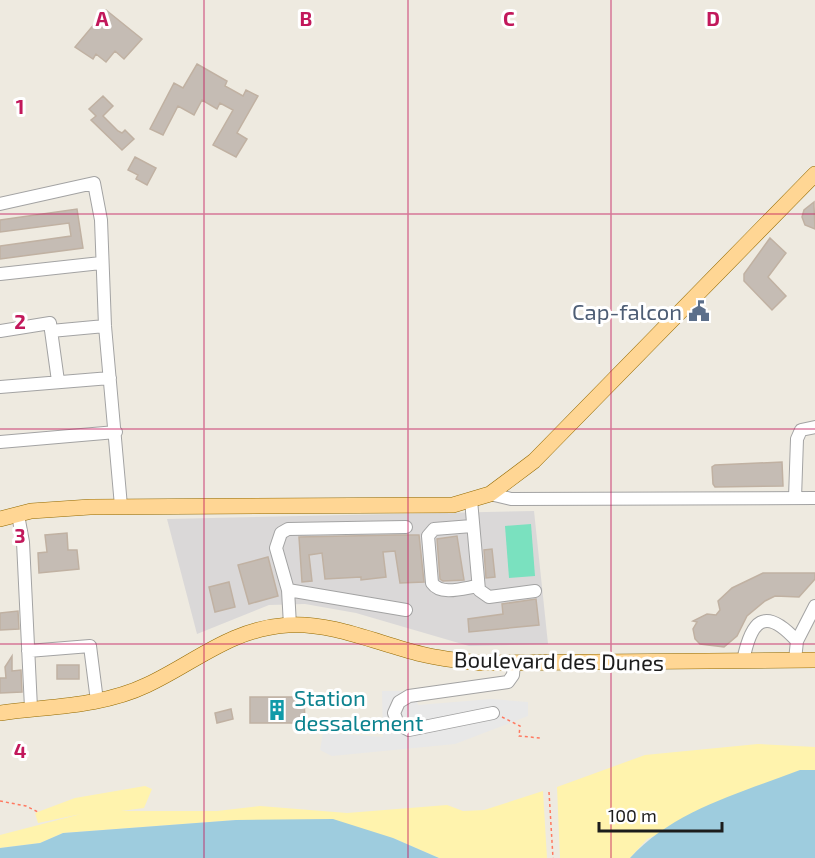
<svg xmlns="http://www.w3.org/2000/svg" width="815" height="858" font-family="'Exo 2',sans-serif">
<rect width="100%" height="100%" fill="#eeeae0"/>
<path fill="#dad8d8" d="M534 511 548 644 469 646 356 613 305 604 269 605 197 634 167 519Z"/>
<path fill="#fff3ad" d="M758 744 815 747V770H800L647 839 630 858H560L557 787 645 755Z
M145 786 152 789 144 808 121 811H217L260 806 347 813 447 805 463 811 484 810 543 791 547 858H439L393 838 236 820 63 833 40 843 0 848V835L81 814 38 823 35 813 75 798Z"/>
<path fill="#7ae1bf" d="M531 524 535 576 509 578 505 526Z"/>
<path fill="#e8e8e8" d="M382 691H414L418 705 491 699 528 702V716L455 744 332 756 320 750 323 733 383 737Z"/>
<path fill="#9eccde" d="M800 770H815V858H630C674 810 741 793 800 770Z
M333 819 393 838 439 858H0V848L40 843 63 833 236 820Z"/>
<path fill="#c5bcb4" stroke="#c0b1a2" stroke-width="1.5" d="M106 10 142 39 124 59 115 51 106 62 96 54 93 59 75 47Z
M197 64 227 81 225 86 243 96 246 90 258 96 237 133 247 139 236 157 213 145 233 110 220 103 217 109 202 100 194 115 178 106 163 135 150 129 174 83 183 88Z
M103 96 113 106 103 116 118 131 122 133 125 130 134 139 122 150 91 120 96 116 89 109Z
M135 157 156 168 147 185 136 179 138 175 128 170Z
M814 202V206L815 229 805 225 802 217 804 210Z
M77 209 83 248 0 259V246L71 236 69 223 0 232V220Z
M770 238 786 253 768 277 786 296 772 310 744 281V274Z
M782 462 783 486 715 487 713 484 712 467 715 465Z
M67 533 68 550H77L79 569 39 573 38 553 47 552 45 535Z
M396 535H419L424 582 400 583 395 551 383 552 386 577 361 580V577L325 579 322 553 309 555 312 581 302 582 299 537Z
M457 536 464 580 443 581 440 579 437 539Z
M492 549 495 577 486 578 484 550Z
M268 557 278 596 249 604 238 565Z
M763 573H815V579L799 597 775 596 765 601 747 616 737 636 724 647 700 644 695 639 693 629 697 622 693 621 707 614 716 615 720 610 718 601 732 588Z
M229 582 235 607 215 612 209 587Z
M536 599 539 625 469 632 468 619 503 614 502 604Z
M18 611 19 629 0 630V613Z
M12 656V671L21 670 22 692 0 693V678H6L5 667Z
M57 665H79V679H57Z
M250 697H304L305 723H250Z
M334 697 350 698V706L334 705Z
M231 709 233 719 217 723 215 713Z
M374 718 376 730 366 731 364 720Z"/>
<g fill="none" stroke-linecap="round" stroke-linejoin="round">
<defs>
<path id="minor" d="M0 204 94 183 101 220 105 326 121 506
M0 274 101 263
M0 331 50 323 58 381
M51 331 105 326
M0 387 110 378
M0 442 116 432
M490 494 511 499 815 498
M795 498 797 439 801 430 815 427
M471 500 479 590 489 597 535 591
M18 515 23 542 31 708
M472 526 434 529 428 536 432 583C441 596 464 588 478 586
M288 590 406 610
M290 625 288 590 276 548 281 533 288 529 406 527
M28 651 90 646 97 701
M795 660 797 641 815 606
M743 661C751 621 764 605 797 641
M493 713 409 730 398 724 394 713 399 702 409 696 508 682 513 675 514 663"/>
<path id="major" d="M0 519 31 511 90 507 453 505 490 494 534 461 815 174
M0 713C49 706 101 707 147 685 196 662 230 629 288 625 332 622 379 644 421 654 441 659 460 661 480 663L815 660"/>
</defs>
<use href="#minor" stroke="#a3a3a3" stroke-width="14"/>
<use href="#major" stroke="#936a00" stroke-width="16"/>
<path stroke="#ff7960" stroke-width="1.5" stroke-dasharray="3 3" stroke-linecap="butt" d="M502 717 520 726 519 736 540 738
M549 792 553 858
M0 801 26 806 38 812"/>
<use href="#minor" stroke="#fff" stroke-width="12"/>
<use href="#major" stroke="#ffd694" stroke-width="15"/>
</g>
<path fill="none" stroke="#c2185b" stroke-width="1.5" stroke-opacity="0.55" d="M204 0V858M408 0V858M611 0V858M0 214H815M0 429H815M0 644H815"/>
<defs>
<symbol id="civic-bare" viewBox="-9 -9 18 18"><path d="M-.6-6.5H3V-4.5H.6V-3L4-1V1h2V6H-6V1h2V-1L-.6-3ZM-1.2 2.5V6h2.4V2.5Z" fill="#5c6f8a" stroke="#fff" stroke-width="2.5" paint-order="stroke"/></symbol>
<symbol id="building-bare" viewBox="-9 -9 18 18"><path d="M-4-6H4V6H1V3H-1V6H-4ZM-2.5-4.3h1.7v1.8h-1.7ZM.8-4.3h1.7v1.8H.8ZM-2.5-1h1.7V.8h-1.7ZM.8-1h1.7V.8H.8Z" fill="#0f9aa8" stroke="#fff" stroke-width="2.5" paint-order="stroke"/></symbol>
</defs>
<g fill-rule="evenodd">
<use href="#civic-bare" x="684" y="296" width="30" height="30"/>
<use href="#building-bare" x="262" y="695" width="30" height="30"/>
</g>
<g text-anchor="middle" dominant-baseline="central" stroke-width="6" stroke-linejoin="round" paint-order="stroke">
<g font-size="22" fill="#4e5e75" stroke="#fff" text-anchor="end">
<text x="682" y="311">Cap-falcon</text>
</g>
<g font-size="22" fill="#1c1c1c" stroke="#fff">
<text transform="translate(559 660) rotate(1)">Boulevard des Dunes</text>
</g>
<g font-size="22" fill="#0d838f" stroke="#fff" text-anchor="start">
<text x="294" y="697">Station<tspan x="294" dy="25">dessalement</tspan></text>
</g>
</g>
<g font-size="20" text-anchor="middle" font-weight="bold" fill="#c2185b" stroke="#fff" stroke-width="6" stroke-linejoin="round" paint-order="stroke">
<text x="102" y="26">A</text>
<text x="306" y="26">B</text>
<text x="509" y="26">C</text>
<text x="713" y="26">D</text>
<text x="20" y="114">1</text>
<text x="20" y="329">2</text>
<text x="20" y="543">3</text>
<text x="20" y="758">4</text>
</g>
<path d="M599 822v9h123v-9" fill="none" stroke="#1c1c1c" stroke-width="3"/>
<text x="608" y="822" font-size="18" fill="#1c1c1c" stroke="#ffffff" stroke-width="4.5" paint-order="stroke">100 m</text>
</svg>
